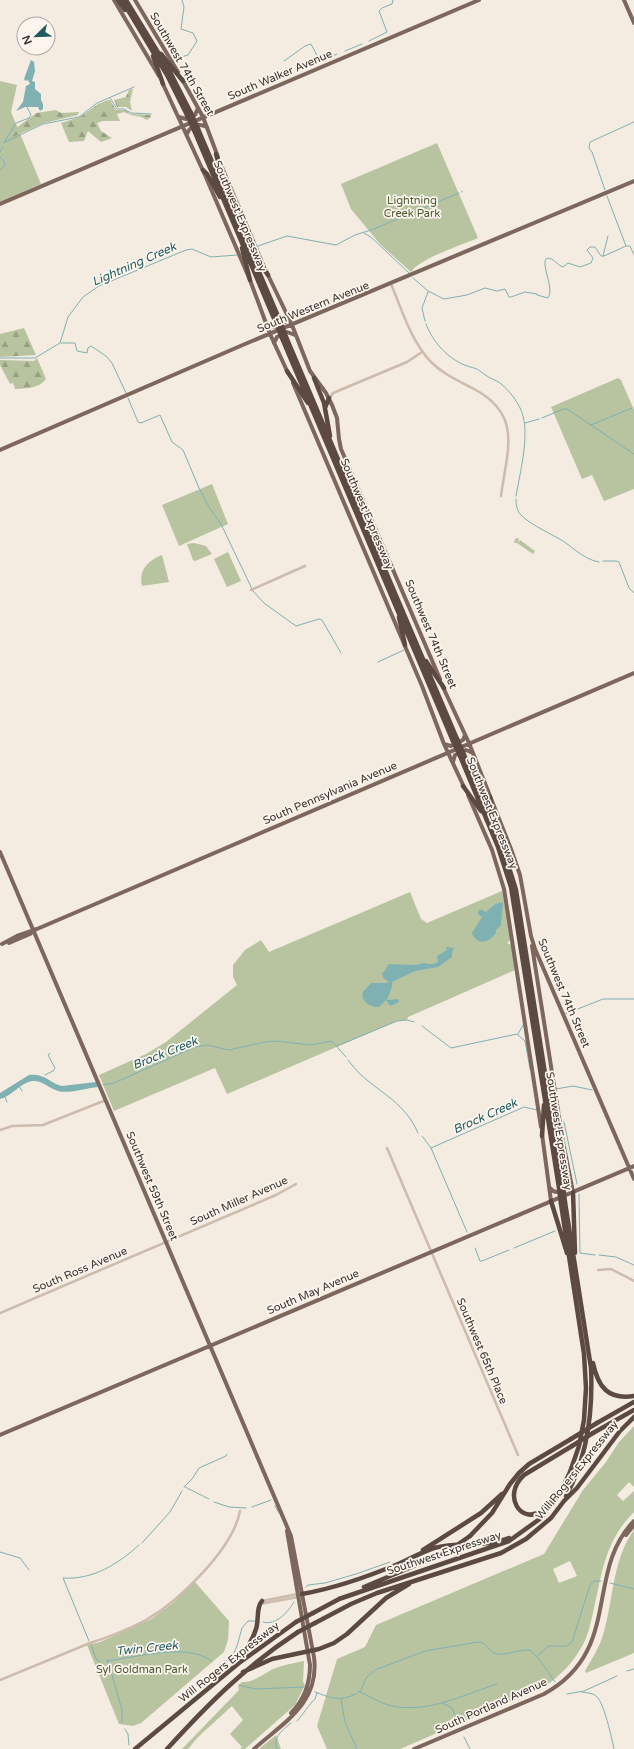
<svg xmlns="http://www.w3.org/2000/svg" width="634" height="1749" font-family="'Varela Round',sans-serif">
<defs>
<pattern id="forest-firs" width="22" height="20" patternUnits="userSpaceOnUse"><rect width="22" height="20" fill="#b8c4a0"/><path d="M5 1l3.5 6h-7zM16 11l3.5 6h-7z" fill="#97a083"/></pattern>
</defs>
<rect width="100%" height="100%" fill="#f4ebe1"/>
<path fill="#b8c4a0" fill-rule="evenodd" d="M0 81 17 85 11 112 41 184 0 202Z
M437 143 478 238C462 245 420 258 411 272L380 244 351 209 341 184Z
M618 378 621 380 634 410V489L604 501 592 475 582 479 551 407Z
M212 484 228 524 179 546 162 505Z
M518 538 519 539 518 543 520 540 535 551 533 554 517 543H514L515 539Z
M194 543 206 546 212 554 195 561 193 560 187 544Z
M228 552 241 581 227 587 214 559Z
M162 555 169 582 142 586C138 571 148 560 162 555Z
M502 891 511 939 507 943 512 945 515 970 408 1017 407 1020 397 1021 227 1094 215 1068 114 1111 99 1075 146 1054 166 1042 237 985 233 977V965L245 950 261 940 269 952 410 892 421 919 427 923Z
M634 1426V1487L629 1482 617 1495 623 1501 634 1491V1512C604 1542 602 1574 593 1613 590 1625 588 1637 581 1648 572 1664 560 1675 546 1686L400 1749H327L317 1726 337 1659 365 1647 376 1625 544 1554 583 1490 606 1462 619 1442ZM570 1561 577 1576 559 1583 553 1569Z
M634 1530V1653L586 1673 585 1671C591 1660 598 1650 602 1638 614 1602 611 1562 634 1530Z
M195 1582 229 1621 228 1640 224 1652 141 1723 133 1726 119 1724 87 1645 100 1642 151 1619 173 1603Z
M304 1661 303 1682 305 1685 295 1705 245 1749H240L242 1747 230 1734 243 1720 232 1706 198 1737 188 1749H182L239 1690 238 1686 242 1682C253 1683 263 1674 273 1669 283 1665 294 1663 304 1661Z
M276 1735 281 1749H259Z"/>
<path fill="url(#forest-firs)" d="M133 89 130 102 132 111 126 107H117L114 100 126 97 129 90Z
M108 100H110L116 110H126L130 114 150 115 151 117 147 120C140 115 132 117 125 112L117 114 120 121H103L97 123 101 131 112 138 101 142 88 131 84 141 69 142 61 123 80 117 98 104Z
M56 110 61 113 79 112 78 115 44 123 8 139C17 125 24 123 36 113Z
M24 328 36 355 0 357V334Z
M37 358 46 379C38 389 27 388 15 389L13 383 10 384 0 365V360L34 361Z"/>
<path fill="#7fb0b2" d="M31 60 34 62 35 71 32 81 35 82V89L41 94V100L43 104V109L40 111 38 107H25L16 111 23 102 26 86 30 84 28 80 26 81 24 79Z
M503 902 501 925 496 930V933C489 943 477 946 472 933L482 917 478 914 479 910H482L486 912 495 904Z
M446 947 454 948 452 952V957L438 967 415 971 392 982V987L387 1000 398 999 399 1002 390 1006 386 1000 379 1007H376C369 1006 360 1000 363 992L371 983H387L388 981 384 979 382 974 389 964 415 965 424 963C428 964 433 965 438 962L437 956 447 950Z
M29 1075C45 1073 49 1083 62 1086L96 1082 98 1087C86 1088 69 1094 58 1091 48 1088 43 1080 32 1081 20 1083 12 1096 0 1099V1093Z"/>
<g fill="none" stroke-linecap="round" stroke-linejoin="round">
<path stroke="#7fb0b2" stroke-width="1" d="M369 41 387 32 379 11 382 8 392 4 393 0
M345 51 362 44
M284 61 305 46 311 44 320 61 337 54
M174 62 178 58 188 55 197 41 193 33 181 29 184 7 182 0
M110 98 117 109H124L131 113 151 114
M5 142 43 124 79 117 97 103 134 87
M4 143 16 123 29 118 31 115 27 107
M0 152 3 147
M0 157 4 161 5 165 0 170
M605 190 592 152 589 148 590 142 634 122
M462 192V191
M607 196 626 246
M364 233 372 238 409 273
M258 246 287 236 336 245 355 235 374 229 459 193
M627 246H630L634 255
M603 256 608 236
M413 278 428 291 444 299 467 295 485 288 497 291 505 289 509 297H511L525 292 537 294V295L548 298C554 289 544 272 545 261L547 258C554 258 557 265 563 267L568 263 580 267 591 263 593 258 587 250 590 247H595L601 256H604L626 246
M425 321 422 308 428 292
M426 324C434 345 452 363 474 368 479 369 483 374 487 376 491 379 496 380 500 383 510 391 520 404 523 416 529 438 520 473 516 496
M61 343H75L77 351 87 353 88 348 91 346 106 356 112 363 126 393
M0 358H35L60 343 68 317 83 297 99 286 186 250 192 249 211 257 237 255
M128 398 138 422 141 423 160 415 172 442 183 450 199 488 209 507 221 524 253 591 264 603 296 626 319 619 322 620 341 653
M542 418 563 409H567L634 454
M525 423 539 419
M591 425 632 408
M516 499C516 505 517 512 522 516 529 523 545 531 554 536 570 543 581 559 599 562
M603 561H616L619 562 629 588 634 593
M378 662 404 650
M565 1014 603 999H634
M422 1026 451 1048 517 1034 525 1041 530 1069
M518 1034 523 1025
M337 1046 397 1021 407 1020 414 1022
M348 1060C352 1065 356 1070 360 1074 383 1095 405 1103 418 1133
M45 1075 53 1071 55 1068 48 1055 50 1053
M103 1085 114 1083 195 1047 207 1045 229 1050 265 1042 276 1041 310 1045 332 1041 346 1057
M19 1086 22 1091
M556 1089 573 1086 592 1090
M5 1097 7 1102
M564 1122 577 1184
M422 1136 431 1148 467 1232
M431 1148 524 1107 537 1110
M579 1194 580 1253 595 1255
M475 1248 480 1261H482L509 1250
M514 1248 555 1231
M599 1255 616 1257 634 1265
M184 1487 192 1479 199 1468 226 1456 227 1454
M185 1487 209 1499
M214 1502 229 1507 246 1508
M275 1506 279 1513
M252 1507 271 1500
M142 1543 170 1512 182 1491
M0 1552 20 1558 29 1570
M610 1583 634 1589
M306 1587 308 1585 325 1583 356 1574 390 1562
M263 1622C276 1626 288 1612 294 1602
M89 1641 63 1578C93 1580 118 1564 139 1545
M91 1645 96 1659 100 1662
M537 1656 549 1646H566L572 1642 590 1585 594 1581H601
M106 1661C135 1658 187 1642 212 1661
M108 1661 122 1710V1722
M219 1665 223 1664 234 1653 237 1646 242 1628 248 1621H255
M627 1671 634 1669
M239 1685 255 1689 304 1687
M315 1692C332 1698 338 1702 356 1694
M358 1692 361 1691 366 1678 375 1670 425 1651 478 1642C488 1642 489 1654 498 1654 509 1655 520 1649 530 1650L539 1659 555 1682
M360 1692C370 1696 378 1702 388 1705 426 1715 462 1695 497 1684
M582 1692C587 1693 594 1693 597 1697 604 1703 612 1739 614 1749
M567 1694 584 1691 617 1676
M341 1699 345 1722 357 1749
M443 1703 452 1708 459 1725
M297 1721C303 1715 309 1704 315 1699L317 1693
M125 1729 128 1734 129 1745
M464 1737 470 1749
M277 1749C272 1737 283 1730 291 1723"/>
<path stroke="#cdbbac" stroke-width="2.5" d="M391 284C402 310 411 341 431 362 443 374 459 381 474 389 523 415 507 450 501 496
M330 398 333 393 407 362 422 352
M251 590 305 566
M0 1130 12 1126 43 1125 106 1100
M387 1148 518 1455
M598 1270 611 1269 634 1281
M0 1313 276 1195 296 1184
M262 1601 298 1594
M260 1604 298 1597
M0 1680 90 1643C109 1637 129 1629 146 1620 179 1601 233 1549 240 1511"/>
<path stroke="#7d675c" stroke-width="4" d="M114 0 159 76
M135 0 178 72
M624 0 634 23
M182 79 203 117 218 157
M162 82 205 175 250 280 270 334 288 373
M179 117 186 119 195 115 198 108
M187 134C190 125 199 123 207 127
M221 165 264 267
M0 204 479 0
M267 273 292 325 310 371 326 393 332 405 337 418 339 439 341 449 440 679
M266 324 274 327 285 322 287 316
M274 343 277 337 287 332 295 335
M293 383 422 686 444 744 464 787
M0 450 245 344 634 181
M442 685 469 743 511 849 520 875 531 936 535 949 634 1179
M444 744 451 746 463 740 465 735
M453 762 455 755 466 750 473 753
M468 795 492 850 504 889 541 1127
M0 852 291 1536 314 1657C320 1703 284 1722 254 1749
M9 943 30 934 33 931
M2 944 17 936 37 929 634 673
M532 946 560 1123
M561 1132 573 1192
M542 1134 551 1201
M550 1188C555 1195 561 1191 568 1188L570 1182
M0 1435 634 1166
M287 1531 310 1665C310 1684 304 1700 291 1713
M626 1535 634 1525
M414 1749 544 1694C623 1651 584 1572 634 1521"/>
<path stroke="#5c4a42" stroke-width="4.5" d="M118 0 125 10
M122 0 167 75 187 115
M126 0 170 72 191 113
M161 54 183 81
M153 56 163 84
M198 129 280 321
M194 130 276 323
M216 154 226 188
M203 170 207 174 220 197
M242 248 250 280
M253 252 268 275
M286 337 457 739
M282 338 453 741
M287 371 308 403
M314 378 324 403 330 436
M325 408 329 398
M399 617 405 645
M426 661 444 688
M464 755 502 845 516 890 563 1187
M460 756 498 847 511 887 559 1188
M463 786 481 811
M490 797 494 823
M553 1108 562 1133
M542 1136 544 1105
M573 1192 575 1253
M551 1201 567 1253
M565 1202 591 1368C593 1412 588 1456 566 1496
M593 1363C598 1387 608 1400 634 1396
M597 1423 634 1402
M593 1433 634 1410
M553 1500C550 1503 546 1508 542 1511 520 1525 502 1495 524 1475L572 1446
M470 1536 492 1513 510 1484 519 1473 529 1464 571 1439
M423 1550 481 1513 502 1494
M364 1587 447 1552
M302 1594C336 1588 367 1577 398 1564 410 1559 422 1552 434 1548 459 1541 484 1548 509 1538
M339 1599 509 1541 541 1518 560 1493 570 1472 579 1446 584 1420 586 1388 584 1354 561 1204
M313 1613 341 1598
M315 1623 351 1604 377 1593 501 1553 526 1539 551 1518 564 1501 577 1488 620 1431 634 1417
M236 1662C245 1652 252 1642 256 1629 259 1621 256 1607 262 1601
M243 1672 272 1659 319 1649 334 1643 347 1634 386 1598 409 1584
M135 1749 239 1663 296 1622
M167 1749C209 1703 246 1666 298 1632"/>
<path stroke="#5c4a42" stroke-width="4.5" d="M191 113 198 129
M187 115 194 130
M280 321 286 337
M276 323 282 338
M457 739 464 755
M453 741 460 756
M563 1187 565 1202
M559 1188 561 1204
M571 1439 597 1423
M572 1446 593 1433
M447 1552 470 1536
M296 1622 313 1613
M298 1632 315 1623"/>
</g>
<g text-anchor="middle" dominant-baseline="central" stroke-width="3.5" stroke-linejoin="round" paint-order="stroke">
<g font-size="11" fill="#3b302b" stroke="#fbf5ee">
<text transform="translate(182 64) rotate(60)">Southwest 74th Street</text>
<text transform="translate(280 75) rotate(-23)">South Walker Avenue</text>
<text transform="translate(240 216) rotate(67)">Southwest Expressway</text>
<text transform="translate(313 307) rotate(-22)">South Western Avenue</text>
<text transform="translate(367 514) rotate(67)">Southwest Expressway</text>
<text transform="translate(431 634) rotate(67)">Southwest 74th Street</text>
<text transform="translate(330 793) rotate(-23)">South Pennsylvania Avenue</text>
<text transform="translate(492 813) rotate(68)">Southwest Expressway</text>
<text transform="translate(564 993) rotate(67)">Southwest 74th Street</text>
<text transform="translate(559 1131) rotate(81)">Southwest Expressway</text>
<text transform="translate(152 1186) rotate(67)">Southwest 59th Street</text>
<text transform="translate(239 1201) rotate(-24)">South Miller Avenue</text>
<text transform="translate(80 1270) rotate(-23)">South Ross Avenue</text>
<text transform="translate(313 1292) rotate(-23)">South May Avenue</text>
<text transform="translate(482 1351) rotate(67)">Southwest 65th Place</text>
<text transform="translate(577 1470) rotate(-51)">Will Rogers Expressway</text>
<text transform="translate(444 1553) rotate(-18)">Southwest Expressway</text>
<text transform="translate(229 1662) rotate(-38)">Will Rogers Expressway</text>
<text transform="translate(491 1706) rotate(-24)">South Portland Avenue</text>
</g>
<g font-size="11" fill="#4a5a2e" stroke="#fbf5ee">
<text x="412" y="200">Lightning<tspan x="412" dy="13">Creek Park</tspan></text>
<text x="142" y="1669">Syl Goldman Park</text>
</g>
<g font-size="12" font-style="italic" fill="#1f5a5e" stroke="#fbf5ee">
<text transform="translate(134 264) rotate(-24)">Lightning Creek</text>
<text transform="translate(165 1053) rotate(-22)">Brock Creek</text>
<text transform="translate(485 1116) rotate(-24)">Brock Creek</text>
<text transform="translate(147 1648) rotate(-6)">Twin Creek</text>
</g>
</g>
<g transform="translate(36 36) rotate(247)"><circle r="19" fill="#fbf5ee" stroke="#aea6a0"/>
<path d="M0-3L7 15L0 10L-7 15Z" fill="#1f5a5e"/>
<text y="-6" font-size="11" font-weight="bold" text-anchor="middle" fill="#3b302b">N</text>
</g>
</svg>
